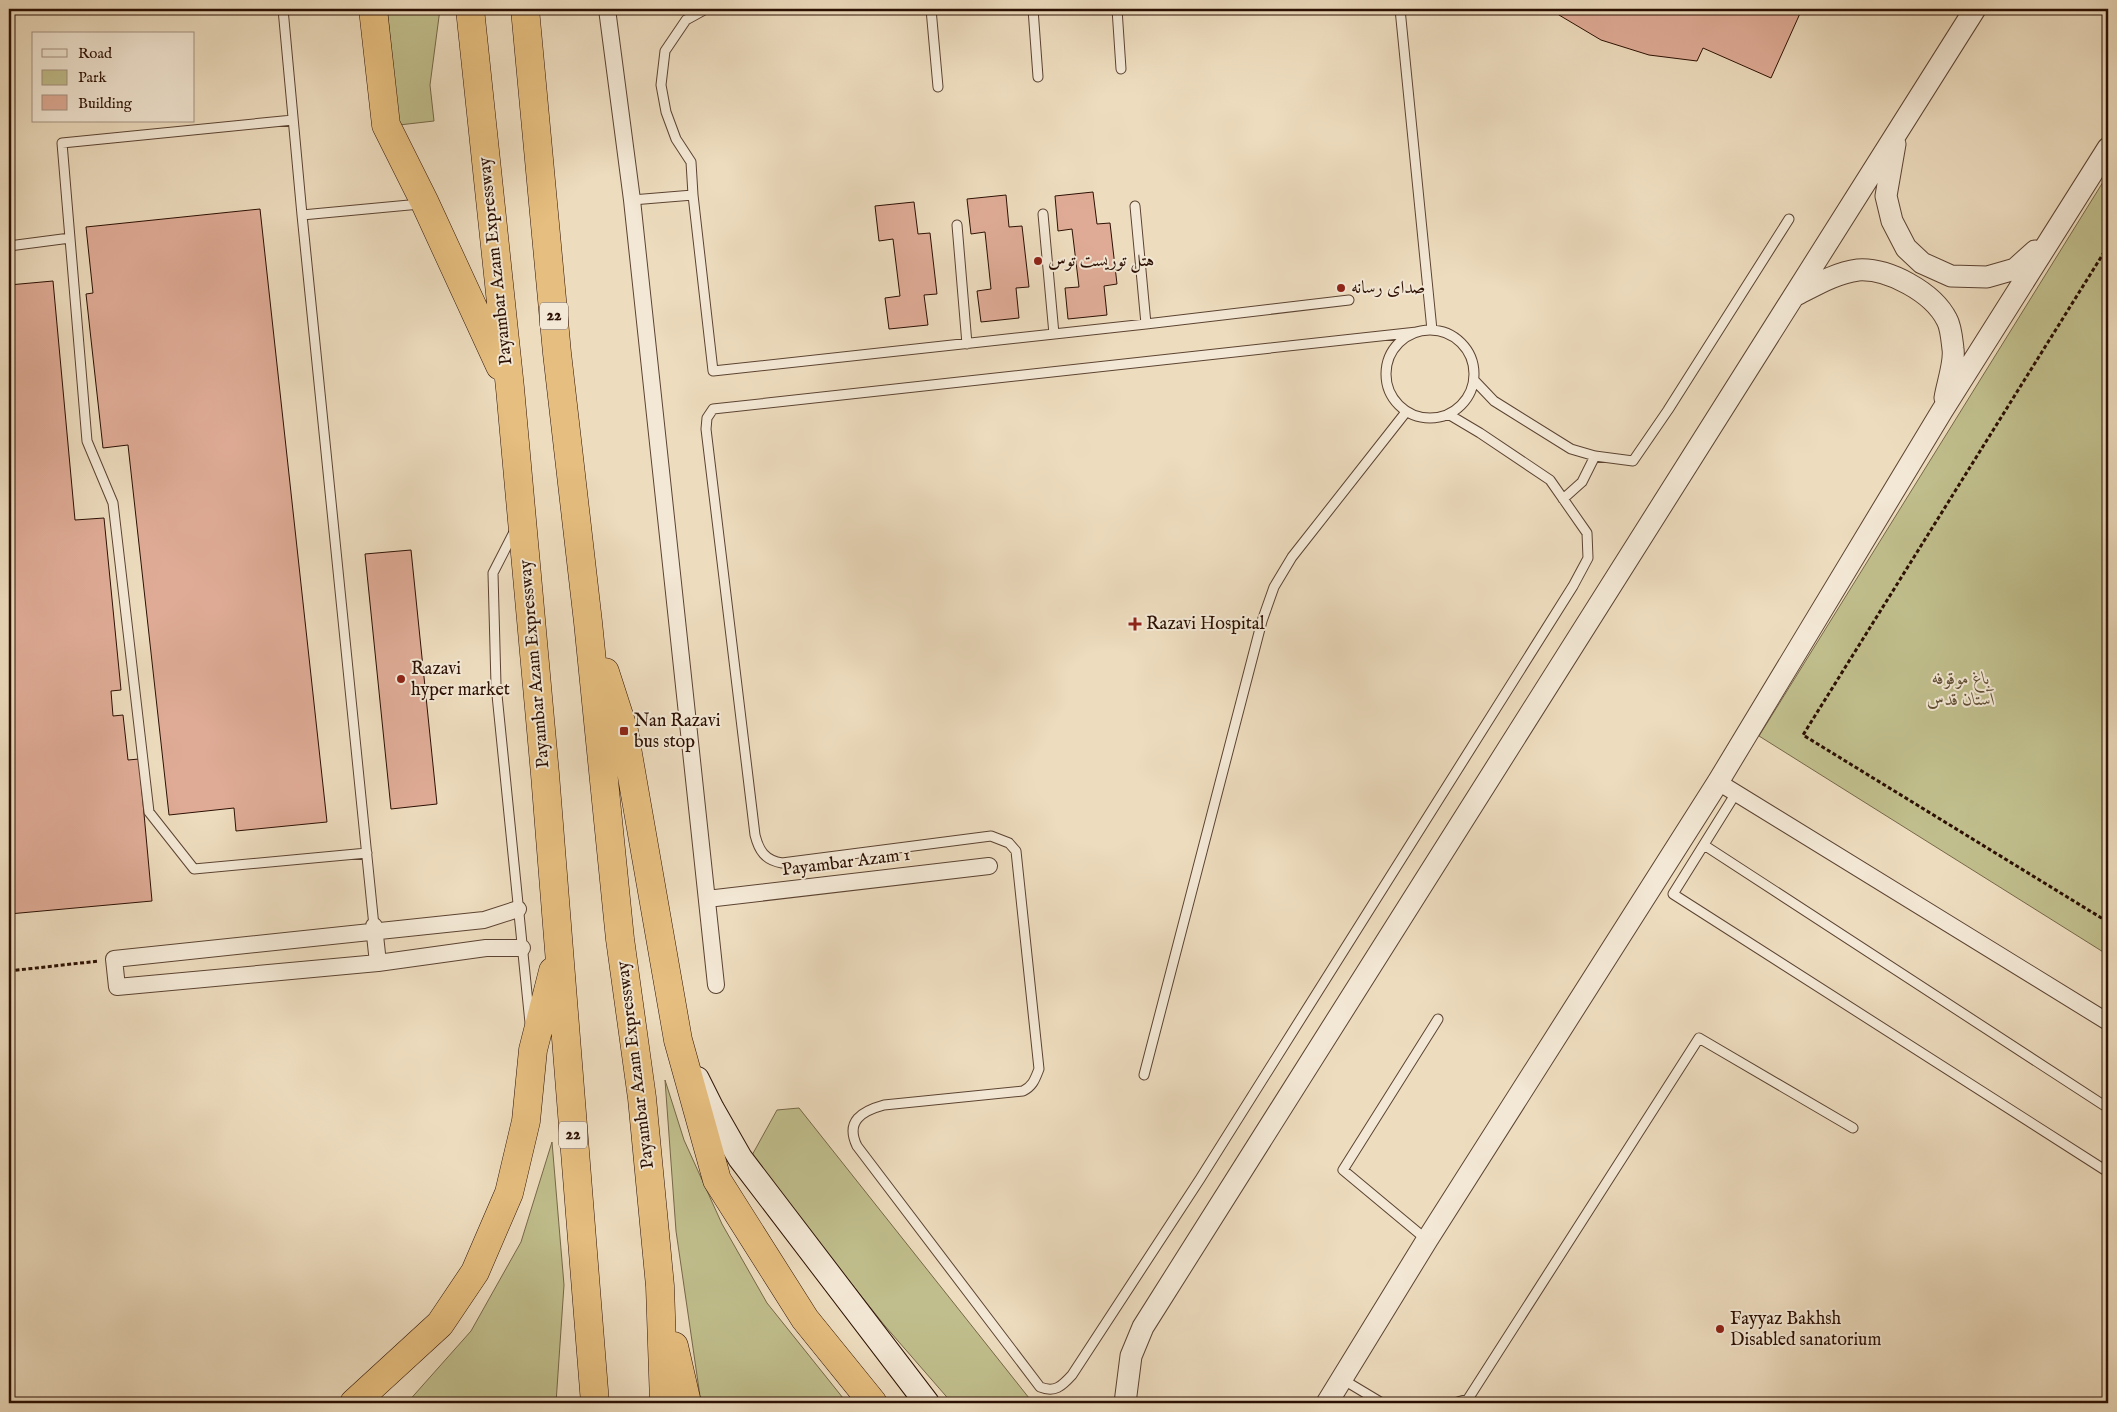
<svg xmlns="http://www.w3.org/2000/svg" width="2117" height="1412" font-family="'IM FELL English',Amiri,serif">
<rect width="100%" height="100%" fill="#eddcbe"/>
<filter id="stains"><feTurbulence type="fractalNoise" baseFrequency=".004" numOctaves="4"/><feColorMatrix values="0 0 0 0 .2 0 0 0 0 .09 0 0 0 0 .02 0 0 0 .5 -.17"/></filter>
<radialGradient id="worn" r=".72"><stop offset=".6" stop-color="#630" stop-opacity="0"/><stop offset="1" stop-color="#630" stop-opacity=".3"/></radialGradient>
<path fill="#c0be8c" stroke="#766748" d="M387 9H440L430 85 434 121 399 125Z
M2108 174V955L1759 736Z
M665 1080 684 1140 722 1224 767 1303 847 1403H701L676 1231Z
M799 1108 1033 1403H952L885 1326 751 1157 777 1110Z
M552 1142 564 1285 556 1403H407L471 1331 521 1242Z"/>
<path fill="#dfab96" stroke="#2c1003" d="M1551 9H1802L1771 78 1703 48 1697 61 1649 55 1601 40 1559 15Z
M1093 192 1097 224 1110 223 1117 284 1104 286 1107 315 1068 319 1065 288 1079 287 1072 229 1058 231 1055 196Z
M1006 195 1009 227 1022 226 1029 287 1016 288 1019 318 981 322 977 291 991 289 985 232 971 234 967 199Z
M914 202 918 234 930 233 937 294 924 295 928 325 889 329 885 298 900 296 893 239 879 241 875 206Z
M260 209 327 822 236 831 234 808 169 815 128 445 103 448 86 294 93 293 86 227Z
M53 281 75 520 104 518 121 690 111 691 113 716 123 715 128 760 139 759 152 901 9 914V285Z
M411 550 437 804 391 809 365 554Z"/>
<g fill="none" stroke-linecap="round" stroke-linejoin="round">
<defs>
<path id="service" d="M283 9 302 215 374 926
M706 9 686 20 665 51 661 85 666 112 676 139 691 162 693 195 713 371 1146 324 1349 300
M931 9 938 87
M1033 9 1038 77
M1117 9 1121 69
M1400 9 1432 330
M293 120 62 143 87 441 113 503 149 812 194 869 367 853
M632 200 693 195
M1135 206 1146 324
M1043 214 1054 334
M302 215 420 204
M957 225 967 344
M9 246 70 238
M1386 374a44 44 0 1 1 88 0a44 44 0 1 1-88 0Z
M1417 332 713 409 707 418 706 429 755 835C759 851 765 860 782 863L991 836 1009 843 1016 851 1039 1069C1035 1079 1033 1086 1023 1091L884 1105C862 1111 845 1121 857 1146L1040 1387C1055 1393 1062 1386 1072 1375L1200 1179 1573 586 1588 558 1587 533 1550 480 1480 433 1448 414
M1474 380 1494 401 1571 449 1595 456 1633 461 1668 410 1789 219
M1563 499 1582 482 1595 456
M515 530 493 573 496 685 530 1023
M1736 793 1673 894 2108 1172
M1704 845 2108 1108
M1144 1075 1262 621 1274 587 1292 557 1406 412
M1427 1240 1343 1170 1438 1019
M1342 1379 1382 1403
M1454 1403 1468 1399 1699 1038 1853 1128"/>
<path id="minor" d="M607 9 632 200 716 985
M1718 782 2108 1022
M707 899 989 866
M518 909 484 920 114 959 117 987 378 963 486 948H522
M374 926 378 963"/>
<path id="tertiary" d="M1895 144 1886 196 1892 221 1906 248 1922 263 1951 276 1987 277 2015 269 2035 251
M1794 296C1814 286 1835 273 1858 270 1888 268 1933 292 1947 320 1951 327 1952 341 1953 349 1955 362 1947 385 1945 398
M1125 1403 1131 1356 1143 1327 1975 9
M1327 1403 1427 1240 1718 782 1942 411 2108 148"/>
<path id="secondary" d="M697 1079 712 1109 740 1158 927 1403"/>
<path id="trunk" d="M373 9 386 125 425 203 500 366
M470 9 510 388 545 774 595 1403
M525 9 557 353 588 622 620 939 642 1098 660 1286 664 1403
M605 672 624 731 678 1040 717 1180 805 1319 873 1403
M674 1346 687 1403
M354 1403 440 1324 475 1272 509 1193 526 1121 533 1050 553 971"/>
</defs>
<use href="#service" stroke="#5c4332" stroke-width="11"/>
<use href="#minor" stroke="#5c4332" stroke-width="18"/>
<use href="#tertiary" stroke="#5c4332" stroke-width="23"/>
<use href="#secondary" stroke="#2c1003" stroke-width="26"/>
<use href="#trunk" stroke="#2c1003" stroke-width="29"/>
<path stroke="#2c1003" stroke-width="3" stroke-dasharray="4 2.5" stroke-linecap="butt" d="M2108 246 1803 735 2108 922
M9 971 99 961"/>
<use href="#service" stroke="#f3e8d5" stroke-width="9"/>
<use href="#minor" stroke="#f3e8d5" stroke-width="16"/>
<use href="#tertiary" stroke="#f3e8d5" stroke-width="21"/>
<use href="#secondary" stroke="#f3e8d5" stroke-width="24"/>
<use href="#trunk" stroke="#e6be7f" stroke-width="28"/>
</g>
<g fill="#8f2418" stroke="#f3e8d5" stroke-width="2">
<circle cx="1038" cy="261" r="5"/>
<circle cx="1341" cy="288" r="5"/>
<path d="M1132.5 616.5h5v5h5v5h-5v5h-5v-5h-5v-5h5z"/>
<circle cx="401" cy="679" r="5"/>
<rect x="619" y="726" width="10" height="10" rx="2.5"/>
<circle cx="1720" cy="1329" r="5"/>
</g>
<g text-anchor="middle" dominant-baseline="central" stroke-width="4" stroke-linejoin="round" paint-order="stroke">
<g fill="#f3e8d5" stroke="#685142" stroke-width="1">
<rect x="540" y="302.5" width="28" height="27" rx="4"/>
<rect x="559" y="1121.5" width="28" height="27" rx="4"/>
</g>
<g font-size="16" font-weight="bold" fill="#2c1003">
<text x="554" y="316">22</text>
<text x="573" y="1135">22</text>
</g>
<g font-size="18" fill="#2c1003" stroke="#f3e8d5">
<text transform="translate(496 261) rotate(-96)">Payambar Azam Expressway</text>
<text transform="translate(535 664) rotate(-95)">Payambar Azam Expressway</text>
<text transform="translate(846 863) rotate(-7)">Payambar Azam 1</text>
<text transform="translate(636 1065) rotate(-97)">Payambar Azam Expressway</text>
</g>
<g font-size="18" fill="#2c1003" stroke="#f3e8d5" text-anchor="start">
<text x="1048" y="261">هتل توریست توس</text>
<text x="1351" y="288">صدای رسانه</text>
<text x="1146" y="624">Razavi Hospital</text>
<text x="411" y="669">Razavi<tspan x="411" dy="21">hyper market</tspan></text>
<text x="634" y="721">Nan Razavi<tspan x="634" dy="21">bus stop</tspan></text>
<text x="1730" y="1319">Fayyaz Bakhsh<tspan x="1730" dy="21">Disabled sanatorium</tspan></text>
</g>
<g font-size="18" font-style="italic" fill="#604d33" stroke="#f3e8d5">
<text x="1961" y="679">باغ موقوفه<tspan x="1961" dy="21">آستان قدس</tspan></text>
</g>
</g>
<rect width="2117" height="1412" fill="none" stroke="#eddcbe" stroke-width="30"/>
<rect x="10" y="10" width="2097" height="1392" fill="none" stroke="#2c1003" stroke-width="2.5"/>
<rect x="15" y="15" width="2087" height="1382" fill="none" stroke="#2c1003"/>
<rect x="32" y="32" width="162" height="90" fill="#f3e8d5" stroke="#a39281"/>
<rect x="42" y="49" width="25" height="8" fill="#f3e8d5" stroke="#a39281"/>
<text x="78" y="58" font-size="15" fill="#2c1003">Road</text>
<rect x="42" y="70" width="25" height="15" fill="#c0be8c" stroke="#a39281"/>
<text x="78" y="82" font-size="15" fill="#2c1003">Park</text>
<rect x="42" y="95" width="25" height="15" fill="#dfab96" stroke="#a39281"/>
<text x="78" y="108" font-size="15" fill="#2c1003">Building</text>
<rect width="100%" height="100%" filter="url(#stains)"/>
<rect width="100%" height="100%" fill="url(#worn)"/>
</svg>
